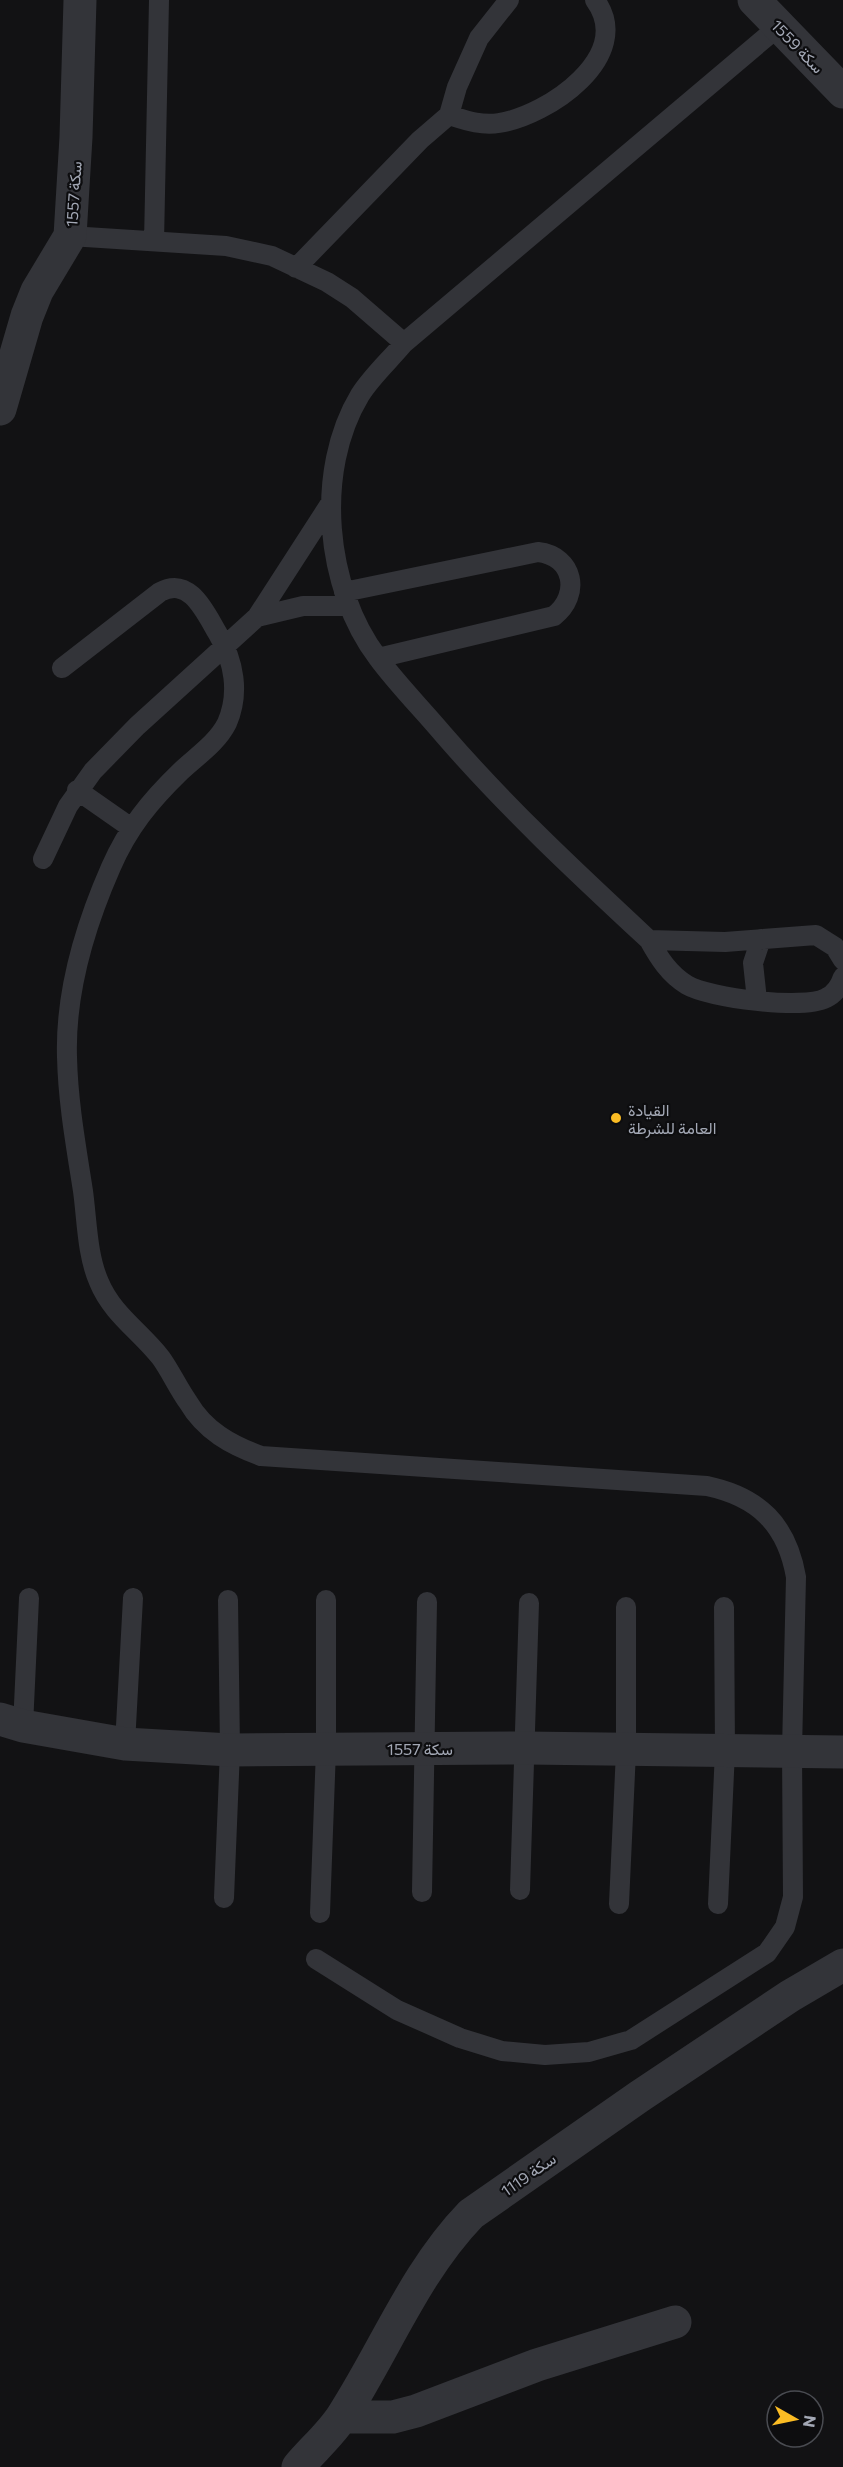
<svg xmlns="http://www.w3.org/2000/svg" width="843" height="2467" font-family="Commissioner,Vazirmatn,sans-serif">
<rect width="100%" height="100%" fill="#121214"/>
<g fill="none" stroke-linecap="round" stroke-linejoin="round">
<path stroke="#333439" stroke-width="20" d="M449 115C465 120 481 126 499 123 547 116 636 56 595 0
M70 236 226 246 272 256 327 282 352 298 404 343
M154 242 159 0
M296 268 420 140 449 115 457 87 479 38 509 0
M344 592 538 552C574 556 581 595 554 616L378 658
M257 617 303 606H349
M62 668 160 592C190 576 205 612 218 634 234 661 240 693 227 723 217 743 197 756 181 771 150 801 128 828 111 867 85 926 65 992 67 1057 68 1102 76 1146 83 1191 87 1220 87 1255 99 1282 112 1314 141 1332 161 1358 171 1372 178 1388 188 1402 205 1431 231 1445 261 1456L707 1486C759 1497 787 1525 796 1577L792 1750 793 1897 785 1927 767 1953 631 2040 589 2052 545 2055 502 2051 460 2038 397 2010 316 1959
M77 790 130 827
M43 859 68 806 93 771 137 726 257 617 330 504
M649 940C578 874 507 808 443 734 422 709 398 685 378 658 325 588 314 471 360 395 372 376 390 360 404 343L778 27
M843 960 835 947 816 935 725 942 649 940C659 958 669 974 687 985 709 998 804 1010 826 998 835 994 840 986 843 977
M757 1000 753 963 761 939
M23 1726 29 1598
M125 1744 133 1598
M520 1890 529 1603
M422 1892 427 1602
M224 1898 230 1750 228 1600
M619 1904 626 1751V1607
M718 1904 725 1751 724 1607
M320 1913 326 1749V1600"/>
<path stroke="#333439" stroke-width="33" d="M754 0 843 92
M0 409 27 316 37 291 70 236 76 137 80 0
M0 1719 23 1726 125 1744 230 1750 526 1748 843 1752
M342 2417H393L416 2411 537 2365 675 2322
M298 2467C312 2450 331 2434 343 2415 386 2348 415 2272 471 2214L640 2096 790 1996 843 1965"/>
</g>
<circle fill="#fbbc24" stroke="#0d0d0f" stroke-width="2" cx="616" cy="1118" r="6"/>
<g text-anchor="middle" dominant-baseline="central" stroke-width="4.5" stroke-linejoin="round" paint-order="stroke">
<g font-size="16" fill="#a3a8b5" stroke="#0d0d0f">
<text transform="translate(798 46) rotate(46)">سكة 1559</text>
<text transform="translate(73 194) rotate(-86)">سكة 1557</text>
<text x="420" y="1748">سكة 1557</text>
<text transform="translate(528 2174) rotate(-35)">سكة 1119</text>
</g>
<g font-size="16" fill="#a3a8b5" stroke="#0d0d0f" text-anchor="start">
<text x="628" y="1109">القيادة<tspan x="628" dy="18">العامة للشرطة</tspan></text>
</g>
</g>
<g transform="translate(795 2419) rotate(99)"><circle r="28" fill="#0d0d0f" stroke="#494b51" stroke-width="1.5"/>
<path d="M0-4.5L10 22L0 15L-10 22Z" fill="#fbbc24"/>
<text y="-9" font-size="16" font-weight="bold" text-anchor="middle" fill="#a3a8b5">N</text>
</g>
</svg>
